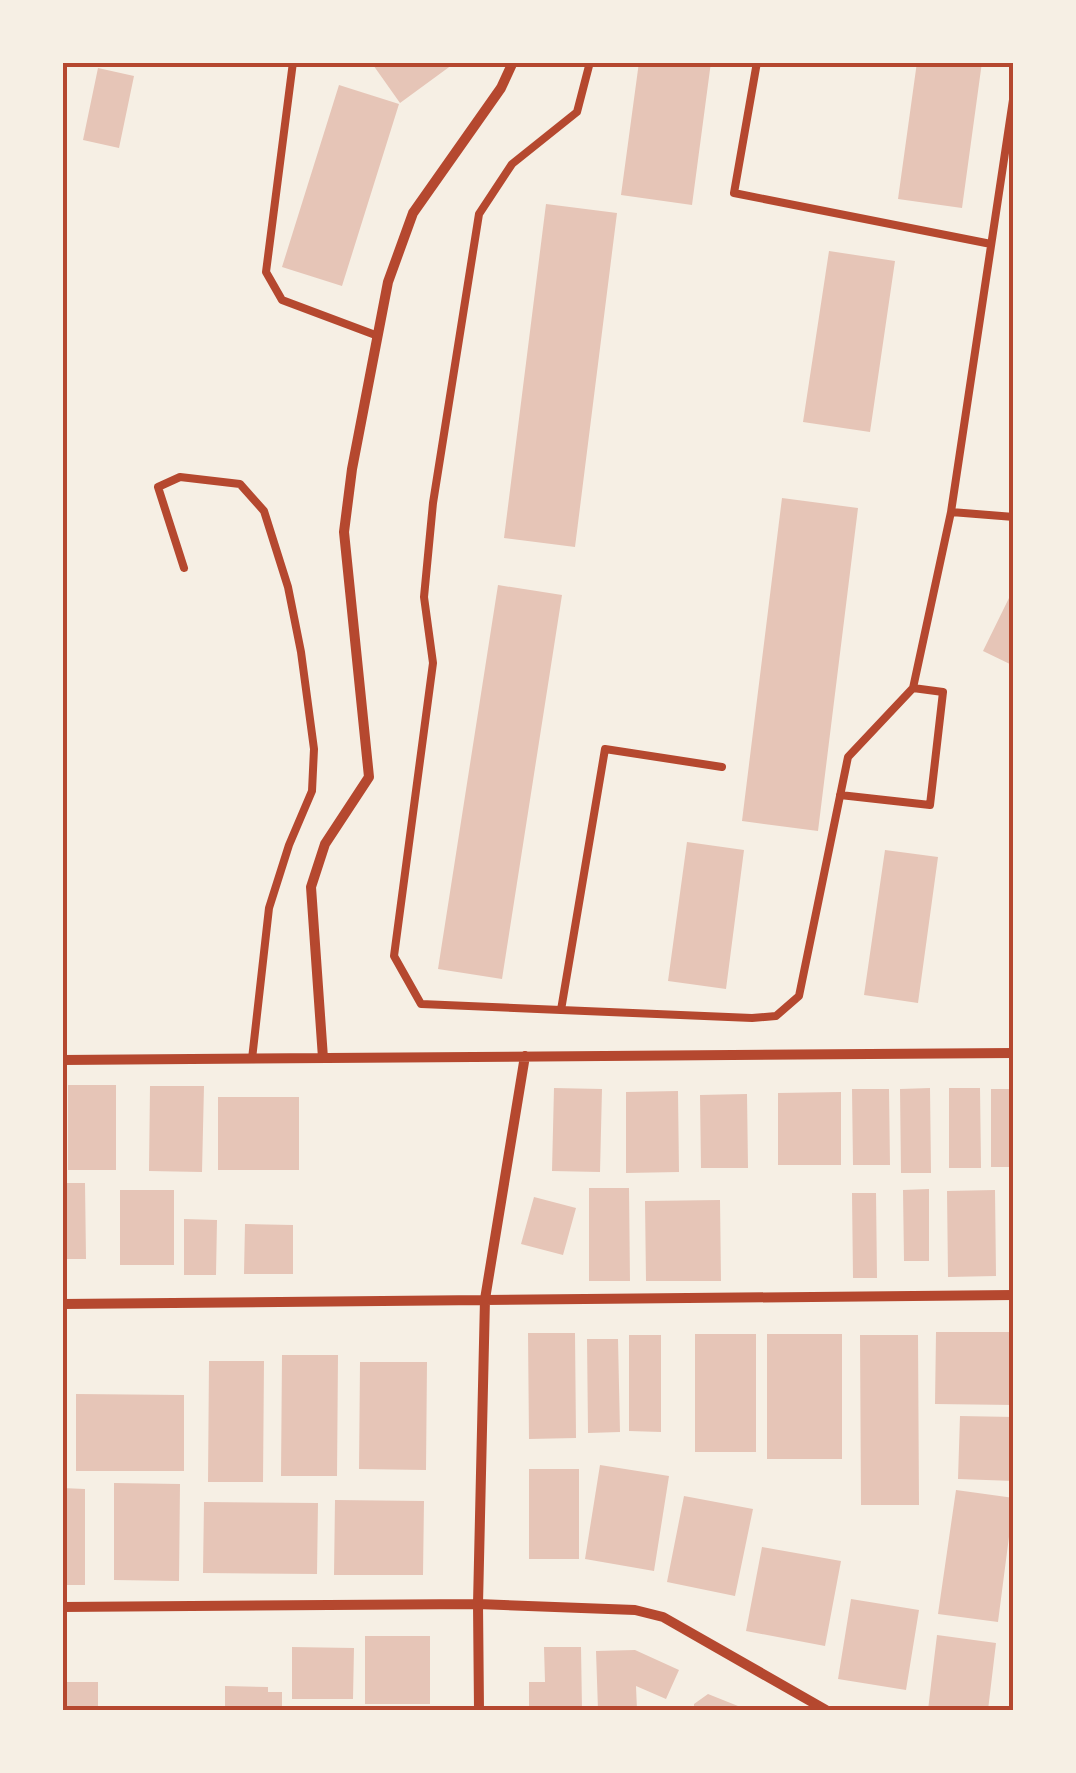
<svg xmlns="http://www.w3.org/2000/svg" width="1076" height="1773" font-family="'IBM Plex Serif',serif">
<rect width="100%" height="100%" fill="#f6efe4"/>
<path fill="#e6c5b7" d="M371 62H456L400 103Z
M639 62H711L692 205 621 195Z
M917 62H982L962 208 898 199Z
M98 68 134 76 119 148 83 140Z
M339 85 399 104 342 286 282 267Z
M546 204 617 213 575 547 504 538Z
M829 251 895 261 870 432 803 422Z
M782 498 858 508 818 831 742 821Z
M498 585 562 595 502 979 438 969Z
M1009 598 1014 600V666L983 651Z
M687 842 744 850 726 989 668 981Z
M885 850 938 857 918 1003 864 995Z
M68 1085H116V1170H68Z
M150 1086H204L202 1172 149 1171Z
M554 1088 602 1089 600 1172 552 1171Z
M930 1088 931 1173H901L900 1089Z
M949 1088H980L981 1168H949Z
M852 1089H889L890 1165H853Z
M991 1089H1014V1167H991Z
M678 1091 679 1172 626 1173V1092Z
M841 1092V1165H778V1093Z
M747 1094 748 1168H701L700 1095Z
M218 1097H299V1170H218Z
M62 1183H85L86 1259H62Z
M589 1188H629L630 1281H589Z
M929 1189V1261H904L903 1190Z
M120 1190H174V1265H120Z
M995 1190 996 1276 948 1277 947 1191Z
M852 1193H876L877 1278H853Z
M534 1197 576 1208 563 1255 521 1244Z
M720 1200 721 1281H646L645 1201Z
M184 1219 217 1220 216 1275H184Z
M245 1224 293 1225V1274H244Z
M936 1332H1014V1405L935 1404Z
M528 1333H575L576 1438 529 1439Z
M695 1334H756V1452H695Z
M767 1334H842V1459H767Z
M629 1335H661V1432L629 1431Z
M860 1335H918L919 1505H861Z
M587 1339H618L620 1432 588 1433Z
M282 1355H338L337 1476H281Z
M209 1361H264L263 1482H208Z
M360 1362H427L426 1470 359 1469Z
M76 1394 184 1395V1471H76Z
M960 1416 1014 1417V1481L958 1479Z
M600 1465 669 1476 654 1571 585 1559Z
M529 1469H579V1559H529Z
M114 1483 180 1484 179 1581 114 1580Z
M62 1488 85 1489V1585H62Z
M956 1490 1014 1498 998 1622 938 1614Z
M684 1496 753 1509 735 1596 667 1582Z
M335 1500 424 1501 423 1575H334Z
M204 1502 318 1503 317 1574 203 1573Z
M762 1547 841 1561 825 1646 746 1631Z
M851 1599 919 1610 906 1690 838 1679Z
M937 1635 996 1643 988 1710H928Z
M365 1636H430V1704H365Z
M292 1647 354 1648 353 1699H292Z
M544 1647H581L582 1710H529V1682H545Z
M635 1650 679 1670 666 1699 636 1686 637 1710H598L596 1651Z
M62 1682H98V1710H62Z
M225 1686 268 1687V1692H282V1710H225Z
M708 1694 748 1710H694V1704Z"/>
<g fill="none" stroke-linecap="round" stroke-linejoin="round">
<path stroke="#b5482f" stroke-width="8" d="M293 62 266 272 282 300 378 336
M757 62 734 193 991 244
M1014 93 951 512 1014 517
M184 568 158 487 180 477 240 484 264 511 288 587 301 652 314 749 312 791 289 845 269 908 252 1059
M722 767 605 749 561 1010 752 1018 776 1016 799 996 848 757 913 688 951 512
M840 795 930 805 943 692 913 688
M561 1010 421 1004 394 956 433 663 424 597 433 503 479 214 512 164 577 112 590 62"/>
<path stroke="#b5482f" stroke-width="10" d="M323 1058 311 887 325 844 369 777 344 532 352 469 388 282 413 213 501 88 513 62
M62 1060 1014 1053
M62 1304 1014 1295
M62 1607 478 1604 635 1610 663 1617 826 1710
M479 1710 478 1604 485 1299 525 1056"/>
</g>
<rect width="1076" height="1773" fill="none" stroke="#f6efe4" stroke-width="130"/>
<rect x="65" y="65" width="946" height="1643" fill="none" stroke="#b5482f" stroke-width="4"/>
</svg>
